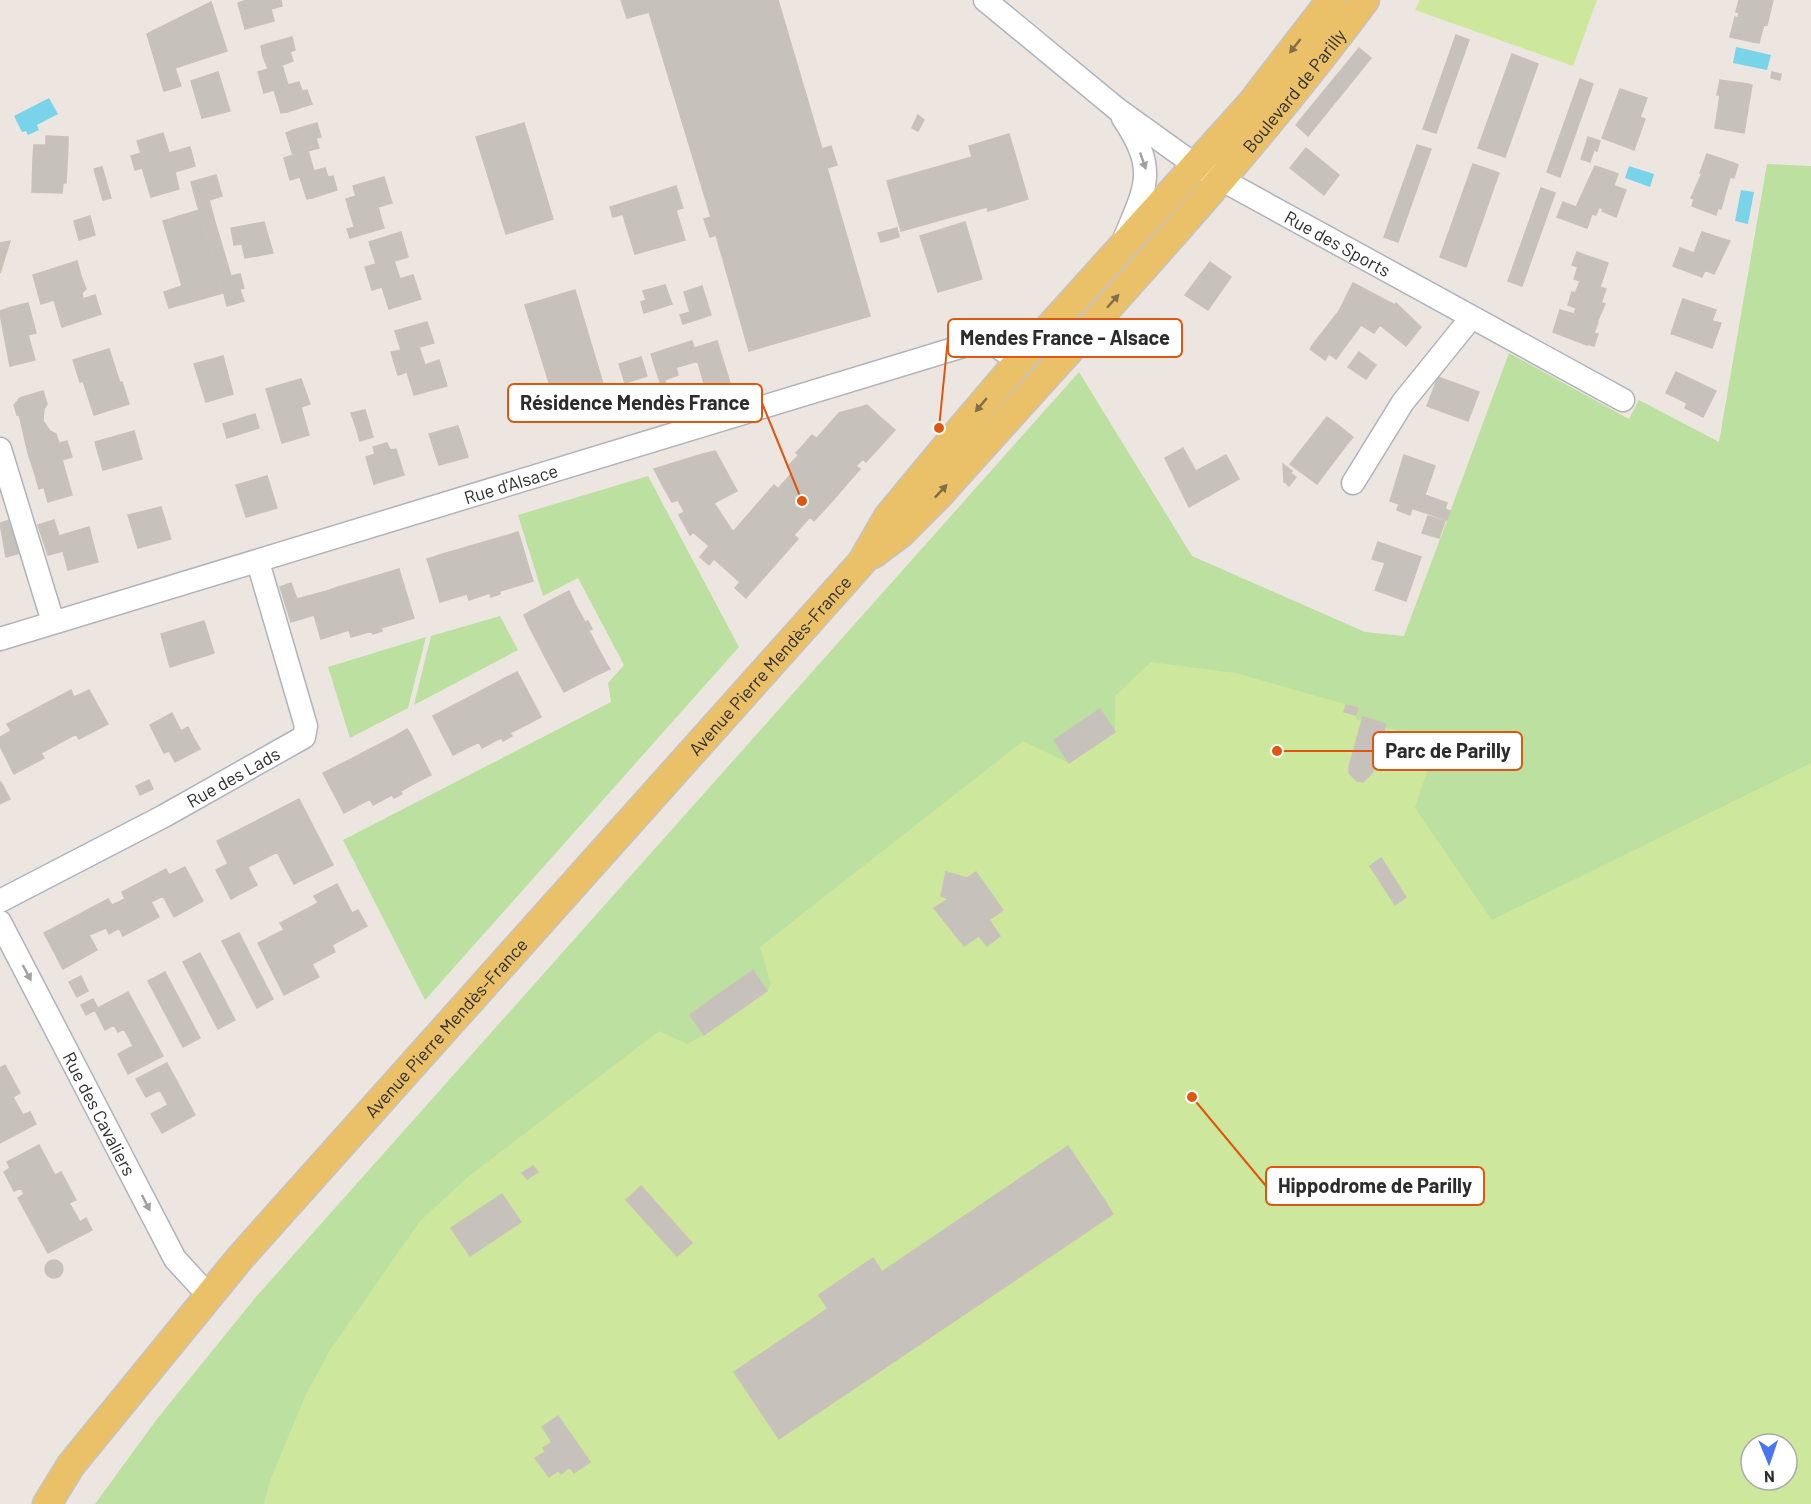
<svg xmlns="http://www.w3.org/2000/svg" width="1811" height="1504" font-family="Barlow,sans-serif">
<rect width="100%" height="100%" fill="#ede6e0"/>
<path fill="#bbe09f" fill-rule="evenodd" d="M1767 164 1811 166V1504H95L157 1419 255 1298 1079 372 1192 556 1365 632 1404 636 1509 353 1629 419 1639 400 1719 442ZM1751 1444H1787V1480H1751Z
M648 476 739 647 425 1000 343 840 611 702 608 683 624 665 578 578 543 596 518 515Z
M500 616 518 650 414 705 431 636Z
M426 637 408 708 350 738 328 667Z"/>
<path fill="#cde79c" fill-rule="evenodd" d="M1420 0H1597L1573 66 1415 10Z
M1151 662 1236 673 1359 708 1356 719 1437 742 1415 808 1492 920 1811 763V1504H264L271 1478 306 1394 330 1350 420 1221 469 1176 659 1031 687 1044 704 1035 767 991 771 985 760 947 1023 741 1069 763 1115 732V696ZM1751 1444H1787V1480H1751Z"/>
<path fill="#79d4e9" d="M1736 47 1771 55 1767 70 1733 63Z
M49 98 58 114 37 125 39 130 28 135 26 131 22 132 14 116Z
M1629 166 1654 174 1650 187 1625 178Z
M1741 190 1754 192 1748 224 1735 221Z"/>
<path fill="#c6c1bb" stroke="#c9c2b9" stroke-width="1.5" d="M247 0H281L282 6 271 9 274 21 245 29 238 3Z
M621 0H778L822 149 831 146 837 165 827 168 870 316 749 351 716 235 710 237 704 219 711 217 649 12 627 18Z
M1739 0H1773L1767 25 1758 23 1753 42 1730 37 1735 17 1738 18 1739 13 1736 12Z
M211 2 227 51 175 68 181 86 164 91 147 34Z
M1758 23 1764 24 1759 43 1753 42Z
M1456 35 1469 40 1436 133 1423 129Z
M292 37 295 50 290 52 293 61 282 65 288 85 299 82 302 91 307 90 312 104 287 112 284 101 278 103 274 90 264 93 258 72 268 69 263 56 270 54 267 44Z
M267 44 270 54 263 56 261 46Z
M1359 48 1371 58 1308 136 1296 125Z
M1512 54 1538 64 1505 157 1478 148Z
M218 72 230 111 202 118 191 81Z
M1772 72 1781 74 1780 80 1771 78Z
M1580 79 1593 84 1560 177 1547 172Z
M1720 80 1748 84 1745 108 1748 109 1744 133 1715 128 1720 95H1717Z
M1748 84 1752 85 1748 109 1745 108Z
M1620 89 1647 98 1629 148 1602 138Z
M284 101 287 112 281 113 278 103Z
M918 115 924 120 918 131 912 128Z
M1640 117 1645 119 1634 150 1629 148Z
M317 123 321 137 316 138 319 148 308 151 314 171 325 168 328 177 333 176 337 190 312 198 309 188 304 190 300 177 290 180 284 158 293 155 289 142 296 140 293 130Z
M524 123 553 219 506 234 476 137Z
M293 130 296 140 289 142 286 133Z
M163 133 169 153 190 147 195 166 175 172 179 189 151 197 141 164 144 163 137 141Z
M1009 134 1028 199 995 209 976 144Z
M46 136 68 137V146L46 145Z
M1588 137 1600 141 1597 151 1585 147Z
M976 144 995 209 988 211 987 207 901 231 887 181 972 157 969 146Z
M34 145H46V158H33Z
M46 145 68 146 66 183H63L62 193 32 192 33 158H46Z
M1417 145 1431 149 1398 242 1384 237Z
M1585 147 1594 150 1590 162 1581 159Z
M1306 148 1339 175 1324 195 1290 168Z
M141 153 144 163 141 164 142 168 135 170 131 156Z
M1707 154 1710 155 1703 174 1700 173Z
M1710 155 1734 163 1721 209 1718 208 1716 215 1692 206 1694 199 1691 198Z
M1734 163 1738 165 1734 178 1729 177Z
M1473 164 1499 173 1466 267 1440 257Z
M1595 166 1613 172 1609 184 1626 190 1616 217 1602 211 1603 209 1599 207 1596 215 1592 214 1587 228 1557 217 1563 202 1576 207Z
M102 167 111 198 103 200 94 169Z
M1613 172 1618 174 1614 185 1609 184Z
M216 175 222 196 197 204 191 182Z
M384 177 392 203 378 207 381 218 354 226 346 199 356 196 353 186Z
M676 186 683 208 626 225 620 204Z
M309 188 312 198 307 199 304 190Z
M1541 188 1555 193 1522 286 1508 281Z
M209 200 215 222 204 226 197 204Z
M620 204 623 214 613 217 610 207Z
M199 210 223 293 169 308 164 292 182 286 163 221Z
M676 210 685 240 635 254 626 225Z
M90 216 95 235 79 240 74 221Z
M381 218 384 228 350 238 347 229Z
M215 222 231 276 240 274 244 288 224 294 204 226Z
M264 222 273 253 245 258 242 244 234 245 231 228Z
M965 222 982 279 938 292 920 236Z
M897 228 899 237 881 242 878 233Z
M401 232 408 257 394 261 400 279 413 275 421 299 389 309 382 287 372 290 365 267 376 264 369 242Z
M1702 232 1730 241 1714 274 1705 270 1702 277 1673 266 1680 248 1694 253Z
M10 241 0 273V243Z
M1577 252 1582 254 1578 267 1572 265Z
M1582 254 1608 263 1600 287 1606 289 1601 303 1575 294 1580 281 1574 279Z
M77 261 81 276 70 280 67 269 47 275 46 271Z
M1210 262 1231 277 1208 310 1185 295Z
M67 269 70 280 81 276 86 289 82 293 83 299 95 295 101 314 62 327 54 300 41 304 33 275 46 271 47 275Z
M1353 283 1395 305 1374 333 1361 325 1336 359 1314 343 1339 311Z
M665 285 672 304 644 313 641 302 646 300 643 291Z
M702 286 711 315 683 324 680 315 690 312 684 292Z
M240 290 244 301 227 306 224 294Z
M575 290 604 387 555 402 525 305Z
M1572 292 1605 304 1587 345 1553 332 1560 310 1574 314 1576 308 1568 305Z
M1683 299 1716 310 1703 345 1676 335 1685 311 1679 310Z
M28 303 36 333 28 335 35 360 10 366 1 319 14 316 12 307Z
M1396 303 1421 327 1406 346 1380 325Z
M12 307 14 316 1 319 0 311Z
M1679 310 1685 311 1676 335 1671 334Z
M1595 321 1598 322 1594 333 1598 334 1594 346 1587 344Z
M1712 321 1721 323 1712 348 1703 345Z
M427 322 434 343 419 347 425 365 439 360 447 386 414 395 407 372 398 375 391 352 401 350 395 331Z
M692 341 698 361 657 373 651 354Z
M717 341 736 402 685 417 679 395 705 387 694 348Z
M1314 343 1329 354 1325 360 1310 349Z
M109 349 120 383 116 384 107 356 83 364 88 380 80 382 73 360Z
M1359 352 1376 365 1366 379 1348 367Z
M107 356 116 384 122 382 129 404 94 415 83 381 88 380 83 364Z
M223 356 233 394 206 402 194 364Z
M641 357 647 376 625 383 619 364Z
M676 367 678 375 665 380 666 384 661 385 657 373Z
M1676 372 1716 391 1703 417 1685 408 1687 403 1666 393Z
M1438 377 1479 392 1468 421 1427 406Z
M301 379 310 404 301 407 309 435 282 443 266 389Z
M43 391 47 404 44 409 43 421 50 431 56 434 59 443 28 453 19 414 17 415 14 405 20 398Z
M867 405 880 417 874 423 857 408Z
M857 408 874 423 880 417 895 430 866 462 863 459 856 466 860 469 846 485 841 480 828 494 834 499 814 521 810 517 794 535 785 545 789 549 751 592 714 559 718 554 694 533 699 528 693 517 688 519 670 485 664 488 654 469 703 454 707 462 718 456 737 491 714 503 733 532 753 509 760 515 782 492 778 489 804 459 796 453 805 443 810 446 839 413Z
M365 410 369 423 356 427 351 413Z
M255 414 259 428 227 438 223 424Z
M1327 417 1338 425 1334 432 1348 443 1317 484 1290 464Z
M369 423 373 437 360 441 356 427Z
M1338 425 1353 437 1348 443 1334 432Z
M458 426 468 457 439 465 429 434Z
M134 431 142 459 103 470 95 442Z
M812 435 816 438 810 446 805 443Z
M67 441 72 457 62 460 69 484 58 487 61 498 48 502 41 477 36 478 28 453Z
M387 443 390 450 396 449 404 475 374 484 366 457 375 454 373 447Z
M1183 448 1196 471 1226 455 1239 479 1189 507 1165 458Z
M715 451 718 456 707 462 703 454Z
M1404 455 1435 466 1425 495 1447 503 1445 509 1450 511 1447 520 1390 501Z
M798 456 804 459 793 472 787 467Z
M1283 464 1292 471 1284 481Z
M1291 473 1296 477 1289 486 1284 481Z
M267 476 277 508 246 517 236 485Z
M41 477 44 487 39 489 36 478Z
M841 480 846 485 834 499 828 494Z
M69 484 72 495 61 498 58 487Z
M670 485 678 500 672 502 664 488Z
M774 485 782 492 760 515 753 509Z
M1399 504 1412 508 1410 515 1397 510Z
M161 507 171 539 138 548 128 515Z
M684 512 688 519 693 517 699 528 690 535 679 515Z
M1428 516 1445 521 1439 538 1422 533Z
M13 519 23 552 6 557 0 523Z
M54 520 59 536 89 527 98 562 68 570 63 551 48 555 38 525Z
M518 532 520 538 507 542 505 536Z
M794 535 798 539 789 549 785 545Z
M505 536 507 542 520 538 531 575 517 579 520 585 500 591 499 588 489 591 490 593 469 600 467 594 440 602 429 565 447 560 446 553 457 550 459 557 472 553 470 546Z
M1378 542 1421 557 1406 601 1375 590 1385 563 1372 559Z
M470 546 472 553 459 557 457 550Z
M709 546 718 554 709 565 700 557Z
M446 553 447 560 429 565 427 559Z
M399 569 401 576 388 579 386 573Z
M386 573 388 579 401 576 412 612 398 616 401 622 381 628 380 625 370 627 372 631 351 637 349 630 321 639 314 615 291 622 280 587 291 583 297 599 308 596 310 603 329 597 327 591 338 587 340 594 354 590 352 583Z
M531 575 533 581 520 585 517 579Z
M740 582 751 592 746 598 735 588Z
M352 583 354 590 340 594 338 587Z
M499 588 500 594 491 597 489 591Z
M327 591 329 597 310 603 308 596Z
M569 591 575 604 570 607 563 594Z
M563 594 570 607 575 604 585 622 582 623 586 632 589 631 606 663 594 669 597 675 564 692 558 681 564 678 551 654 545 657 530 628 536 624 529 612Z
M412 612 414 618 401 622 398 616Z
M529 612 536 624 530 628 524 615Z
M204 621 214 653 170 667 161 634Z
M588 621 592 629 586 632 582 623Z
M380 625 382 631 373 634 370 627Z
M551 654 564 678 558 681 545 657Z
M606 663 610 669 597 675 594 669Z
M517 672 520 677 508 684 505 678Z
M520 677 538 711 525 718 528 724 510 733 509 730 500 735 501 738 482 748 479 742 453 755 436 722 453 713 450 707 460 702 464 707 476 701 473 695 505 678 508 684Z
M71 690 74 697 89 690 108 724 79 739 76 734 41 753 44 758 14 774 0 746V737L11 731 7 724Z
M473 695 476 701 464 707 460 702Z
M1346 705 1358 708 1356 715 1344 712Z
M450 707 453 713 436 722 433 716Z
M1100 709 1115 732 1069 763 1054 740Z
M538 711 541 717 528 724 525 718Z
M172 713 186 741 193 737 200 749 175 762 169 751 164 753 150 725Z
M1363 717 1386 724 1372 773 1363 782 1357 781 1349 773V767Z
M188 727 193 737 186 741 181 731Z
M407 729 411 735 398 742 395 736Z
M509 730 512 736 503 741 500 735Z
M411 735 428 769 416 775 419 781 401 791 399 788 390 792 392 795 373 805 370 799 344 813 323 773 351 759 354 765 367 759 364 752 395 736 398 742Z
M364 752 367 759 354 765 351 759Z
M428 769 431 775 419 781 416 775Z
M149 780 153 789 140 795 136 786Z
M1 782 10 799 0 804V783Z
M399 788 402 794 394 798 390 792Z
M299 799 333 865 294 884 277 852 248 867 242 856 228 864 217 841Z
M242 856 257 885 231 899 216 870Z
M1381 858 1406 897 1395 905 1370 866Z
M185 867 203 901 174 917 163 896 151 902 159 917 123 936 119 928 109 934 106 928 89 935 97 950 63 969 44 933 108 899 112 905 125 899 122 892 166 869 169 875Z
M946 872 967 878 976 872 1003 910 989 920 1000 936 987 946 979 936 964 946 934 908 949 899 941 896Z
M337 884 352 913 358 910 367 926 332 945 335 952 312 964 319 977 284 995 258 943 284 930 280 923 318 903 314 896Z
M239 933 273 999 257 1008 222 941Z
M200 953 235 1020 218 1029 183 962Z
M753 970 767 991 704 1035 690 1015Z
M165 972 200 1038 183 1047 148 981Z
M81 976 88 991 77 997 69 982Z
M128 992 163 1056 128 1074 118 1054 133 1046 124 1029 118 1032 114 1025 105 1030 95 1010 86 1015 81 1005 93 999 98 1008Z
M167 1063 195 1115 162 1133 151 1114 168 1105 160 1090 146 1097 136 1079Z
M5 1065 20 1093 13 1097 23 1115 30 1112 36 1124 0 1143V1068Z
M39 1145 55 1175 61 1172 76 1200 69 1203 80 1222 86 1218 92 1230 48 1253 18 1198 24 1194 21 1188 14 1191 4 1172 10 1168 7 1162Z
M1068 1146 1105 1201 771 1427 734 1372Z
M533 1166 538 1172 527 1179 522 1173Z
M641 1186 692 1243 677 1256 626 1200Z
M502 1194 521 1222 470 1256 451 1228Z
M1105 1201 1113 1214 779 1439 771 1427Z
M873 1258 882 1272 828 1309 819 1295Z
M45 1269a9 9 0 1 1 18 0a9 9 0 1 1-18 0Z
M558 1416 590 1462 574 1473 570 1467 561 1474 543 1448 552 1442 542 1427Z
M545 1452 559 1470 549 1477 535 1458Z"/>
<g fill="none" stroke-linecap="round" stroke-linejoin="round">
<defs>
<g id="minor">
<path id="s1" d="M985 0 1117 109 1195 165 1623 400"/>
<path d="M1123 118C1157 169 1147 185 1125 237"/>
<path d="M0 449 53 622"/>
<path d="M1353 483 1403 402 1471 318"/>
<path id="s2" d="M0 639 970 344 990 342 1019 361"/>
<path id="s3" d="M0 901 164 816 304 737 306 726 258 562"/>
<path id="s4" d="M0 922 175 1259 210 1297"/>
</g>
<g id="major">
<path id="s5" d="M873 554 901 533 939 495C1084 332 1235 175 1365 0"/>
<path id="s6" d="M47 1504 71 1465 240 1258 862 562 888 517 951 441 1019 361 1251 104 1331 0"/>
</g>
</defs>
<use href="#minor" stroke="#b0b3bc" stroke-width="25"/>
<use href="#major" stroke="#c4c4c4" stroke-width="31"/>
<use href="#minor" stroke="#fff" stroke-width="22"/>
<use href="#major" stroke="#eac168" stroke-width="28"/>
</g>
<defs><path id="oneway-solid" d="M-6-.8H1V-3.2L6.5 0L1 3.2V.8H-6Z" transform="scale(1.5)"/></defs>
<g fill="#826f47">
<use href="#oneway-solid" transform="translate(1295 46) rotate(128)"/>
<use href="#oneway-solid" transform="translate(1113 301) rotate(-48)"/>
<use href="#oneway-solid" transform="translate(981 405) rotate(130)"/>
<use href="#oneway-solid" transform="translate(941 491) rotate(-47)"/>
</g>
<g fill="#a0a0a0">
<use href="#oneway-solid" transform="translate(1143 161) rotate(71)"/>
<use href="#oneway-solid" transform="translate(27 973) rotate(62)"/>
<use href="#oneway-solid" transform="translate(146 1203) rotate(63)"/>
</g>
<g text-anchor="middle" dominant-baseline="central" stroke-width="4.5" stroke-linejoin="round" paint-order="stroke">
<g font-size="18" fill="#2c2c2c" stroke="#fff">
<text stroke="none"><textPath href="#s5" startOffset="627">Boulevard de Parilly</textPath></text>
<text stroke="none"><textPath href="#s1" startOffset="430">Rue des Sports</textPath></text>
<text stroke="none"><textPath href="#s2" startOffset="534">Rue d'Alsace</textPath></text>
<text stroke="none"><textPath href="#s6" startOffset="1108">Avenue Pierre Mendès-France</textPath></text>
<text stroke="none"><textPath href="#s3" startOffset="264">Rue des Lads</textPath></text>
<text stroke="none"><textPath href="#s6" startOffset="622">Avenue Pierre Mendès-France</textPath></text>
<text stroke="none"><textPath href="#s4" startOffset="216">Rue des Cavaliers</textPath></text>
</g>
</g>
<path fill="none" stroke="#df570e" stroke-width="2" d="M939 428L948 338M802 501L762 403M1277 751L1373 751M1192 1097L1266 1186"/>
<g fill="#df570e" stroke="#fff" stroke-width="2">
<circle cx="939" cy="428" r="6"/>
<circle cx="802" cy="501" r="6"/>
<circle cx="1277" cy="751" r="6"/>
<circle cx="1192" cy="1097" r="6"/>
</g>
<g fill="#fff" stroke="#df570e" stroke-width="2">
<rect x="948" y="319" width="234" height="38" rx="6"/>
<rect x="508" y="384" width="254" height="38" rx="6"/>
<rect x="1373" y="732" width="149" height="38" rx="6"/>
<rect x="1266" y="1167" width="218" height="38" rx="6"/>
</g>
<g font-size="20" text-anchor="middle" font-weight="bold" fill="#2c2c2c">
<text x="1065" y="345">Mendes France - Alsace</text>
<text x="635" y="410">Résidence Mendès France</text>
<text x="1448" y="758">Parc de Parilly</text>
<text x="1375" y="1193">Hippodrome de Parilly</text>
</g>
<g transform="translate(1769 1462) rotate(178)"><circle r="28" fill="#ffffff" stroke="#ababab" stroke-width="1.5"/>
<path d="M0-4.5L10 22L0 15L-10 22Z" fill="#4975f0"/>
<text y="-9" font-size="16" font-weight="bold" text-anchor="middle" fill="#2c2c2c">N</text>
</g>
</svg>
